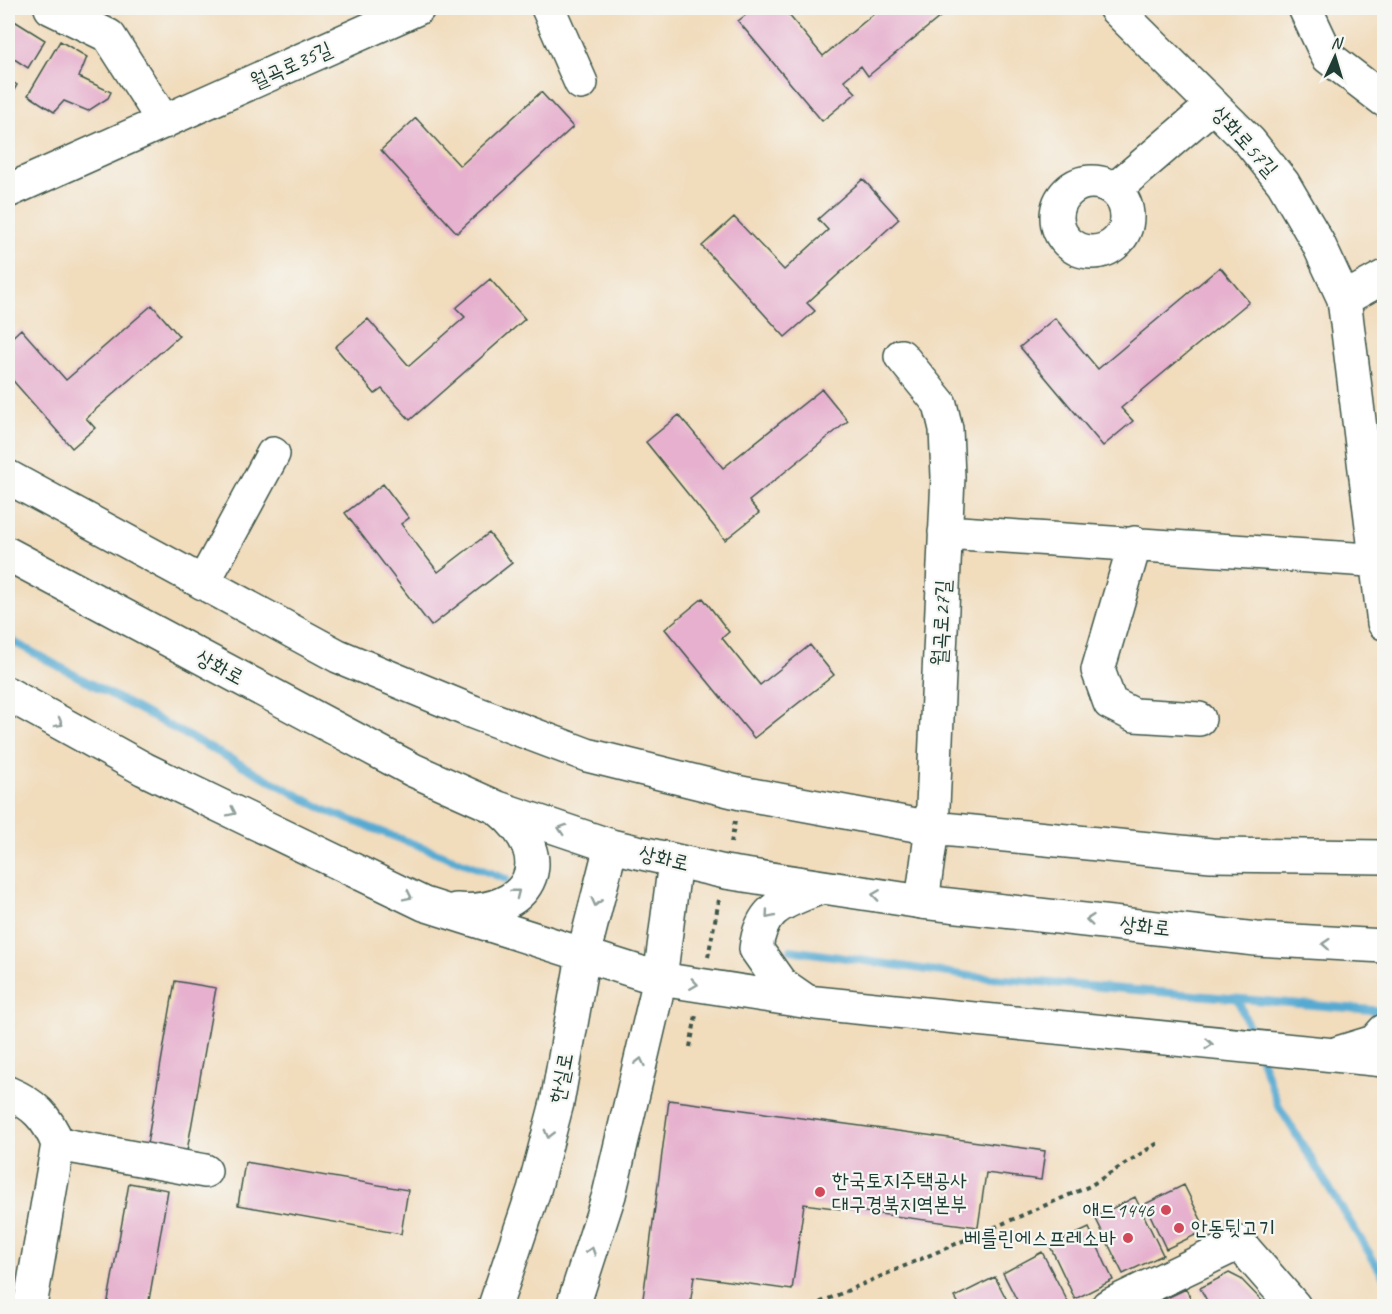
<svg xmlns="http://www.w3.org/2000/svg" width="1392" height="1314" font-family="Caveat,'Poor Story',sans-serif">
<rect width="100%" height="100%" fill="#f6f6f2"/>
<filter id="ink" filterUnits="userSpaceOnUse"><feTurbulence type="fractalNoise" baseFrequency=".0167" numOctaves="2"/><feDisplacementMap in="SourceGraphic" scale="12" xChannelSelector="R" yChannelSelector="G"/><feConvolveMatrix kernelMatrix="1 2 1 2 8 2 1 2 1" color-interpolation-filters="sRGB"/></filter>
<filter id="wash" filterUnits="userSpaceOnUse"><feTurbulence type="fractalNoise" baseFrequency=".008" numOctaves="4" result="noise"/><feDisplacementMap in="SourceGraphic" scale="24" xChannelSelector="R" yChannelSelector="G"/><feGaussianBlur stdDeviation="1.35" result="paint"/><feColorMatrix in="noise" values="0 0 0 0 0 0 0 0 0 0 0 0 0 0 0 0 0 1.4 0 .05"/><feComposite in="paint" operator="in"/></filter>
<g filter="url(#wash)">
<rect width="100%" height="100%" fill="#f1dcbc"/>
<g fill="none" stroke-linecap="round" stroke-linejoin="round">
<path stroke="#57aad2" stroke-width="8" d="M8 639 327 811 506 879
M791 950 969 976 1384 1011
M1238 1000 1253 1038
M1260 1056 1278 1105 1384 1277"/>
</g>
<g id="blocks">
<path fill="#e6b0ce" d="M755 8H783L823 56 881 8H951L868 76 861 66 844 80 856 93 822 121 738 21Z
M8 17 45 40 28 68 8 55Z
M60 41 87 57 79 77 111 92 108 98 88 111 64 101 54 112 28 95Z
M8 79 17 85 8 100Z
M541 92 573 127 457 233 381 150 416 118 460 166Z
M863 179 899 219 807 303 815 311 785 337 702 246 734 217 784 270 828 230 818 219Z
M1220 267 1249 302 1121 408 1133 421 1103 446 1020 347 1055 318 1098 369Z
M490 279 525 319 410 420 382 389 375 394 335 347 368 319 409 366 465 317 456 308Z
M152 305 179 336 86 418 95 428 72 448 8 375V341L21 329 66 380Z
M822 389 848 421 749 501 759 513 725 540 646 442 679 415 723 468Z
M383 484 409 518 401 524 438 572 489 533 512 563 431 626 345 513Z
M703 598 729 632 722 638 760 685 810 645 834 675 754 738 665 629Z
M175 981 216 988 187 1151 147 1144Z
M669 1100 1045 1151 1041 1180 986 1173 978 1227 804 1204 792 1290 694 1276 690 1306H642Z
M245 1162 408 1190 401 1234 238 1205Z
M129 1183 168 1190 148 1306H107Z
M1184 1185 1206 1230 1166 1249 1145 1204Z
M1135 1197 1163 1255 1123 1274 1095 1217Z
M1089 1228 1113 1280 1075 1299 1050 1246Z
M1042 1252 1068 1302 1058 1306H1020L1003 1273Z
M1229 1273 1241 1279 1267 1306H1210L1200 1288Z
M995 1277 1010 1306H960L955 1297Z
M1186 1289 1194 1306H1150Z"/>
</g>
</g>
<g filter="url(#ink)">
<use href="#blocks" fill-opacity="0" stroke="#3e5548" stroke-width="1.5"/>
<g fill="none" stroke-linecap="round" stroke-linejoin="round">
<defs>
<path id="minor" d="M51 8 109 36 164 122
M548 8 581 83
M1115 8 1250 142 1283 183 1318 243 1344 299 1384 623
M1305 8 1328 57 1384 100
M1057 217a35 35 0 1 1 70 0a35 35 0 1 1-70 0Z
M1114 190 1213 105
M8 191 418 8
M1344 299 1384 277
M901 356 940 404 946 429 948 477 932 828 922 902
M8 477 338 656 473 712 587 755 741 793 932 828 1211 855 1384 857
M945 532 1384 561
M1135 543 1098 670 1110 703 1134 715 1199 719
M203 583 273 454
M8 1093C34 1104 47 1117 58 1144L30 1306
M58 1144 205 1171
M1108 1306 1239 1243 1294 1306"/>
<path id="major" d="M8 554 413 770 498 808 611 846 725 872 922 902 1256 939 1384 946
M8 694 144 769 424 904 660 979 816 1003 1384 1060
M456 910C528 916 561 860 500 810
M806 1001 780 983 756 949C761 906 785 902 819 888
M1338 1053 1374 1042 1384 1031
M495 1306 534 1190 557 1103 583 956 611 846
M573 1306 609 1195 660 979 675 861"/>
</defs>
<use href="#minor" stroke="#3e5548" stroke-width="36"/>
<use href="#major" stroke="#3e5548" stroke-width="36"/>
<path stroke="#3e5548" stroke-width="4" stroke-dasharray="4.5 4.5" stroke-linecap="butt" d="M731 843 735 821
M708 957 719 900
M690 1047 696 1015
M812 1306 1090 1186 1161 1141"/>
<use href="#minor" stroke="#fff" stroke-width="33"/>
<use href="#major" stroke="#fff" stroke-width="33"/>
</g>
<defs><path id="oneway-chevron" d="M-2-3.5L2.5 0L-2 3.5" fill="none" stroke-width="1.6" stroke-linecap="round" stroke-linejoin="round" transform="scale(1.5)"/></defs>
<g stroke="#8f9e9a">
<use href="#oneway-chevron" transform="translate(59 723) rotate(29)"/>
<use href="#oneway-chevron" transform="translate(232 812) rotate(26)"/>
<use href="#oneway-chevron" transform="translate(562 829) rotate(-162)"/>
<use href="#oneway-chevron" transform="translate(516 893) rotate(-38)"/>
<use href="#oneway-chevron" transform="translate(876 895) rotate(-172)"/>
<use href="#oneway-chevron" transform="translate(408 896) rotate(26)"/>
<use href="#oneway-chevron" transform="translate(596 902) rotate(104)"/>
<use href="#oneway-chevron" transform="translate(769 915) rotate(130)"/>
<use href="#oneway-chevron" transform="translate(1090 920) rotate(-174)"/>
<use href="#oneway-chevron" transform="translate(1326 944) rotate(-176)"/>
<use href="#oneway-chevron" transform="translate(694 984) rotate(8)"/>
<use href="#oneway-chevron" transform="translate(1209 1044) rotate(5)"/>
<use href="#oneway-chevron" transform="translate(640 1062) rotate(-77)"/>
<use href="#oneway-chevron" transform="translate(549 1134) rotate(105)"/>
<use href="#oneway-chevron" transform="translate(591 1251) rotate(-72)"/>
</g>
</g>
<g fill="#d1495b" stroke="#f6f6f2" stroke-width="2">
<circle cx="820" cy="1192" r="6"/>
<circle cx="1166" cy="1210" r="6"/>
<circle cx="1179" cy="1228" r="6"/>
<circle cx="1128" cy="1238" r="6"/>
</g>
<g text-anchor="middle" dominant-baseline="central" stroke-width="4.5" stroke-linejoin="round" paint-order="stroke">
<g font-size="21" fill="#1f3d34" stroke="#f6f6f2">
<text transform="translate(291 65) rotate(-24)">월곡로35길</text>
<text transform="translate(1245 141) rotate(48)">상화로57길</text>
<text transform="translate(941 623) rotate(-87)">월곡로27길</text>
<text transform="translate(220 667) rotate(28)">상화로</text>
<text transform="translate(664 858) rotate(13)">상화로</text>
<text transform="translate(1145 926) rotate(6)">상화로</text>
<text transform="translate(561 1078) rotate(-79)">한실로</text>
</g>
<g font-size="21" fill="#1f3d34" stroke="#f6f6f2" text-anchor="start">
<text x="832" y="1180">한국토지주택공사<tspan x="832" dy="24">대구경북지역본부</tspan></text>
<text x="1154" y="1210" text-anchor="end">애드1446</text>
<text x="1191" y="1228">안동뒷고기</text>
<text x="1116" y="1238" text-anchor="end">베를린에스프레소바</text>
</g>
</g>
<rect width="1392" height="1314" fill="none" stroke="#f6f6f2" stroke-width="30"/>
<g transform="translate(1335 57) rotate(4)" stroke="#f6f6f2" stroke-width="4.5" paint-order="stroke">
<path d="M0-4.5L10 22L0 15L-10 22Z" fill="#1f3d34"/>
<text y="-9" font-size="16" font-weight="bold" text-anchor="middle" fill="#1f3d34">N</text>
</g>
</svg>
